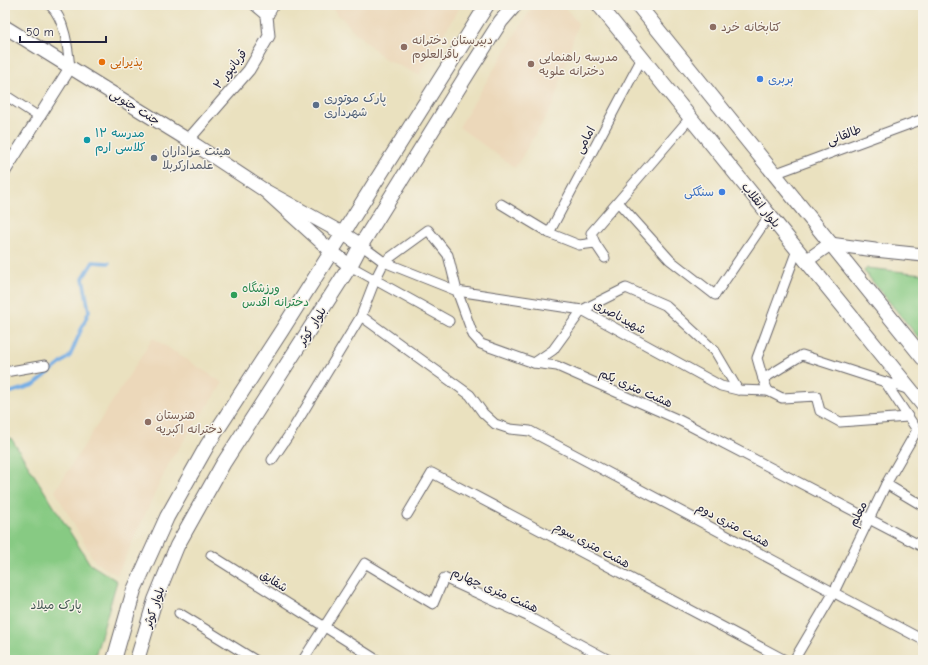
<svg xmlns="http://www.w3.org/2000/svg" width="928" height="665" font-family="'Comic Neue','Playpen Sans Arabic',sans-serif">
	<rect width="100%" height="100%" fill="#f7f3e8"/>
	<filter id="ink" filterUnits="userSpaceOnUse"><feTurbulence type="fractalNoise" baseFrequency=".025" numOctaves="2"/><feDisplacementMap in="SourceGraphic" scale="8" xChannelSelector="R" yChannelSelector="G"/><feConvolveMatrix kernelMatrix="1 2 1 2 8 2 1 2 1" color-interpolation-filters="sRGB"/></filter>
	<filter id="wash" filterUnits="userSpaceOnUse"><feTurbulence type="fractalNoise" baseFrequency=".012" numOctaves="4" result="noise"/><feDisplacementMap in="SourceGraphic" scale="16" xChannelSelector="R" yChannelSelector="G"/><feGaussianBlur stdDeviation="0.9" result="paint"/><feColorMatrix in="noise" values="0 0 0 0 0 0 0 0 0 0 0 0 0 0 0 0 0 1.4 0 .05"/><feComposite in="paint" operator="in"/></filter>
	<g filter="url(#wash)">
		<rect width="100%" height="100%" fill="#eae1bf"/>
		<g fill="#ecd8ba">
			<polygon points="329,5 461,5 419,75 385,59 357,34"/>
			<polygon points="533,5 563,5 578,23 553,105 515,168 459,127"/>
			<polygon points="153,338 223,383 170,461 117,575 95,562 55,491"/>
		</g>
		<g fill="#87ca83" stroke="#54765f">
			<polygon points="867,268 923,274 923,343 864,271"/>
			<polygon points="5,436 11,438 90,564 117,581 94,660 5,660"/>
		</g>
		<g fill="none" stroke-linecap="round" stroke-linejoin="round">
			<polyline stroke="#76aee5" stroke-width="3.5" points="5,394 34,385 70,356 89,311 83,278 93,262 109,263"/>
		</g>
	</g>
	<g filter="url(#ink)">
		<g fill="none" stroke-linecap="round" stroke-linejoin="round">
			<g stroke="#686569" stroke-width="11">
				<g id="minor">
					<path d="M50,5C65,19 68,48 70,68"/>
					<polyline points="254,5 267,16"/>
					<polyline points="5,95 39,117"/>
					<polyline points="774,174 923,119"/>
					<polyline points="618,202 670,260 715,295 769,216"/>
					<polyline points="501,204 549,233 579,245 595,243"/>
					<polyline points="549,233 642,58"/>
					<polyline points="361,245 384,262 457,291 473,335 481,344 534,363 557,366 677,419 923,547"/>
					<polyline points="605,258 595,243 591,233 690,118"/>
					<polyline points="350,266 449,321"/>
					<polyline points="361,316 470,395 483,413 495,424 510,429 530,431 923,640"/>
					<polyline points="534,363 553,350 582,310 626,288 665,305 715,351 738,390 768,391 763,379 802,355 910,390"/>
					<polyline points="5,372 45,365"/>
					<polyline points="763,379 757,358 797,250"/>
					<polyline points="768,391 782,398 816,396 820,411 840,422 908,417"/>
					<polyline points="272,460 291,432 361,316 375,280 384,262 428,230 448,255 457,291 582,310 721,386 738,390"/>
					<polyline points="886,484 923,506"/>
					<polyline points="407,515 432,473 785,660"/>
					<polyline points="211,555 377,660"/>
					<polyline points="179,613 255,660"/>
					<polyline points="303,660 365,563 433,604 444,578 527,616 609,660"/>
					<polyline points="794,660 834,592 886,484 917,430 885,382"/>
				</g>
			</g>
			<g stroke="#686569" stroke-width="13">
				<g id="tertiary">
					<polyline points="188,140 249,70 269,36 267,16 273,5"/>
					<polyline points="5,171 70,68"/>
				</g>
			</g>
			<g stroke="#686569" stroke-width="15">
				<g id="secondary">
					<polyline points="5,27 188,140 264,190"/>
					<polyline points="806,261 830,244 875,250 923,255"/>
					<polyline points="350,266 331,251 264,190 342,233 361,245"/>
				</g>
			</g>
			<g stroke="#686569" stroke-width="16">
				<g id="primary">
					<polyline points="599,5 923,405"/>
					<polyline points="638,5 923,358"/>
					<polyline points="114,660 134,590 167,517 208,444 282,330 487,5"/>
					<polyline points="137,660 155,600 177,546 223,464 350,266 361,245 471,68 501,21 515,5"/>
				</g>
			</g>
			<use href="#minor" stroke="#fff" stroke-width="9"/>
			<use href="#tertiary" stroke="#fff" stroke-width="11"/>
			<use href="#secondary" stroke="#fff" stroke-width="13"/>
			<use href="#primary" stroke="#fff" stroke-width="14"/>
		</g>
	</g>
	<g fill="#8d6e63" stroke="#f7f3e8" stroke-width="1.5">
		<circle cx="713" cy="27" r="4"/>
		<circle cx="404" cy="47" r="4"/>
		<circle cx="531" cy="64" r="4"/>
		<circle cx="148" cy="422" r="4"/>
	</g>
	<circle fill="#e8710a" stroke="#f7f3e8" stroke-width="1.5" cx="102" cy="62" r="4"/>
	<g fill="#3f7fe0" stroke="#f7f3e8" stroke-width="1.5">
		<circle cx="760" cy="79" r="4"/>
		<circle cx="722" cy="192" r="4"/>
	</g>
	<circle fill="#5c6f8a" stroke="#f7f3e8" stroke-width="1.5" cx="316" cy="105" r="4"/>
	<circle fill="#0f9aa8" stroke="#f7f3e8" stroke-width="1.5" cx="87" cy="140" r="4"/>
	<circle fill="#6b7280" stroke="#f7f3e8" stroke-width="1.5" cx="154" cy="158" r="4"/>
	<circle fill="#2e9e5b" stroke="#f7f3e8" stroke-width="1.5" cx="234" cy="295" r="4"/>
	<g text-anchor="middle" stroke-width="3" stroke-linejoin="round" paint-order="stroke">
		<g font-size="12" fill="#785e54" stroke="#f7f3e8" text-anchor="start">
			<text x="721" y="31">کتابخانه خرد</text>
			<text x="412" y="44">دبیرستان دخترانه<tspan x="412" dy="14">باقرالعلوم</tspan></text>
			<text x="539" y="61">مدرسه راهنمایی<tspan x="539" dy="14">دخترانه علویه</tspan></text>
			<text x="156" y="419">هنرستان<tspan x="156" dy="14">دخترانه اکبریه</tspan></text>
		</g>
		<g font-size="12" fill="#c56008" stroke="#f7f3e8" text-anchor="start">
			<text x="110" y="66">پذیرایی</text>
		</g>
		<g font-size="12" fill="#22223b" stroke="#f7f3e8">
			<text transform="translate(230 69) rotate(-52)" y="4">قربانپور ۲</text>
			<text transform="translate(135 107) rotate(32)" y="4">جنت جنوبی</text>
			<text transform="translate(844 135) rotate(-21)" y="4">طالقانی</text>
			<text transform="translate(585 140) rotate(-62)" y="4">امامی</text>
			<text transform="translate(761 205) rotate(51)" y="4">بلوار انقلاب</text>
			<text transform="translate(620 317) rotate(29)" y="4">شهید‌ناصری</text>
			<text transform="translate(312 326) rotate(-58)" y="4">بلوار کوثر</text>
			<text transform="translate(636 388) rotate(24)" y="4">هشت متری یکم</text>
			<text transform="translate(858 514) rotate(-64)" y="4">معلم</text>
			<text transform="translate(733 525) rotate(28)" y="4">هشت متری دوم</text>
			<text transform="translate(592 545) rotate(28)" y="4">هشت متری سوم</text>
			<text transform="translate(274 581) rotate(32)" y="4">شقایق</text>
			<text transform="translate(495 590) rotate(24)" y="4">هشت متری چهارم</text>
			<text transform="translate(154 607) rotate(-71)" y="4">بلوار کوثر</text>
		</g>
		<g font-size="12" fill="#366cbe" stroke="#f7f3e8" text-anchor="start">
			<text x="768" y="83">بربری</text>
			<text x="714" y="196" text-anchor="end">سنگکی</text>
		</g>
		<g font-size="12" fill="#4e5e75" stroke="#f7f3e8" text-anchor="start">
			<text x="324" y="102">پارک موتوری<tspan x="324" dy="14">شهرداری</tspan></text>
		</g>
		<g font-size="12" fill="#0d838f" stroke="#f7f3e8" text-anchor="start">
			<text x="95" y="137">مدرسه ۱۲<tspan x="95" dy="14">کلاسی ارم</tspan></text>
		</g>
		<g font-size="12" fill="#5b616d" stroke="#f7f3e8" text-anchor="start">
			<text x="162" y="155">هیئت عزاداران<tspan x="162" dy="14">علمدارکربلا</tspan></text>
		</g>
		<g font-size="12" fill="#27864d" stroke="#f7f3e8" text-anchor="start">
			<text x="242" y="292">ورزشگاه<tspan x="242" dy="14">دخترانه اقدس</tspan></text>
		</g>
		<g font-size="12" fill="#405451" stroke="#f7f3e8">
			<text x="56" y="609">پارک میلاد</text>
		</g>
	</g>
	<rect width="928" height="665" fill="none" stroke="#f7f3e8" stroke-width="20"/>
	<path d="M20 36v6h86v-6" fill="none" stroke="#22223b" stroke-width="2"/>
	<text x="26" y="36" font-size="12" fill="#22223b" stroke="#f7f3e8" stroke-width="3" paint-order="stroke">50 m</text>
</svg>
